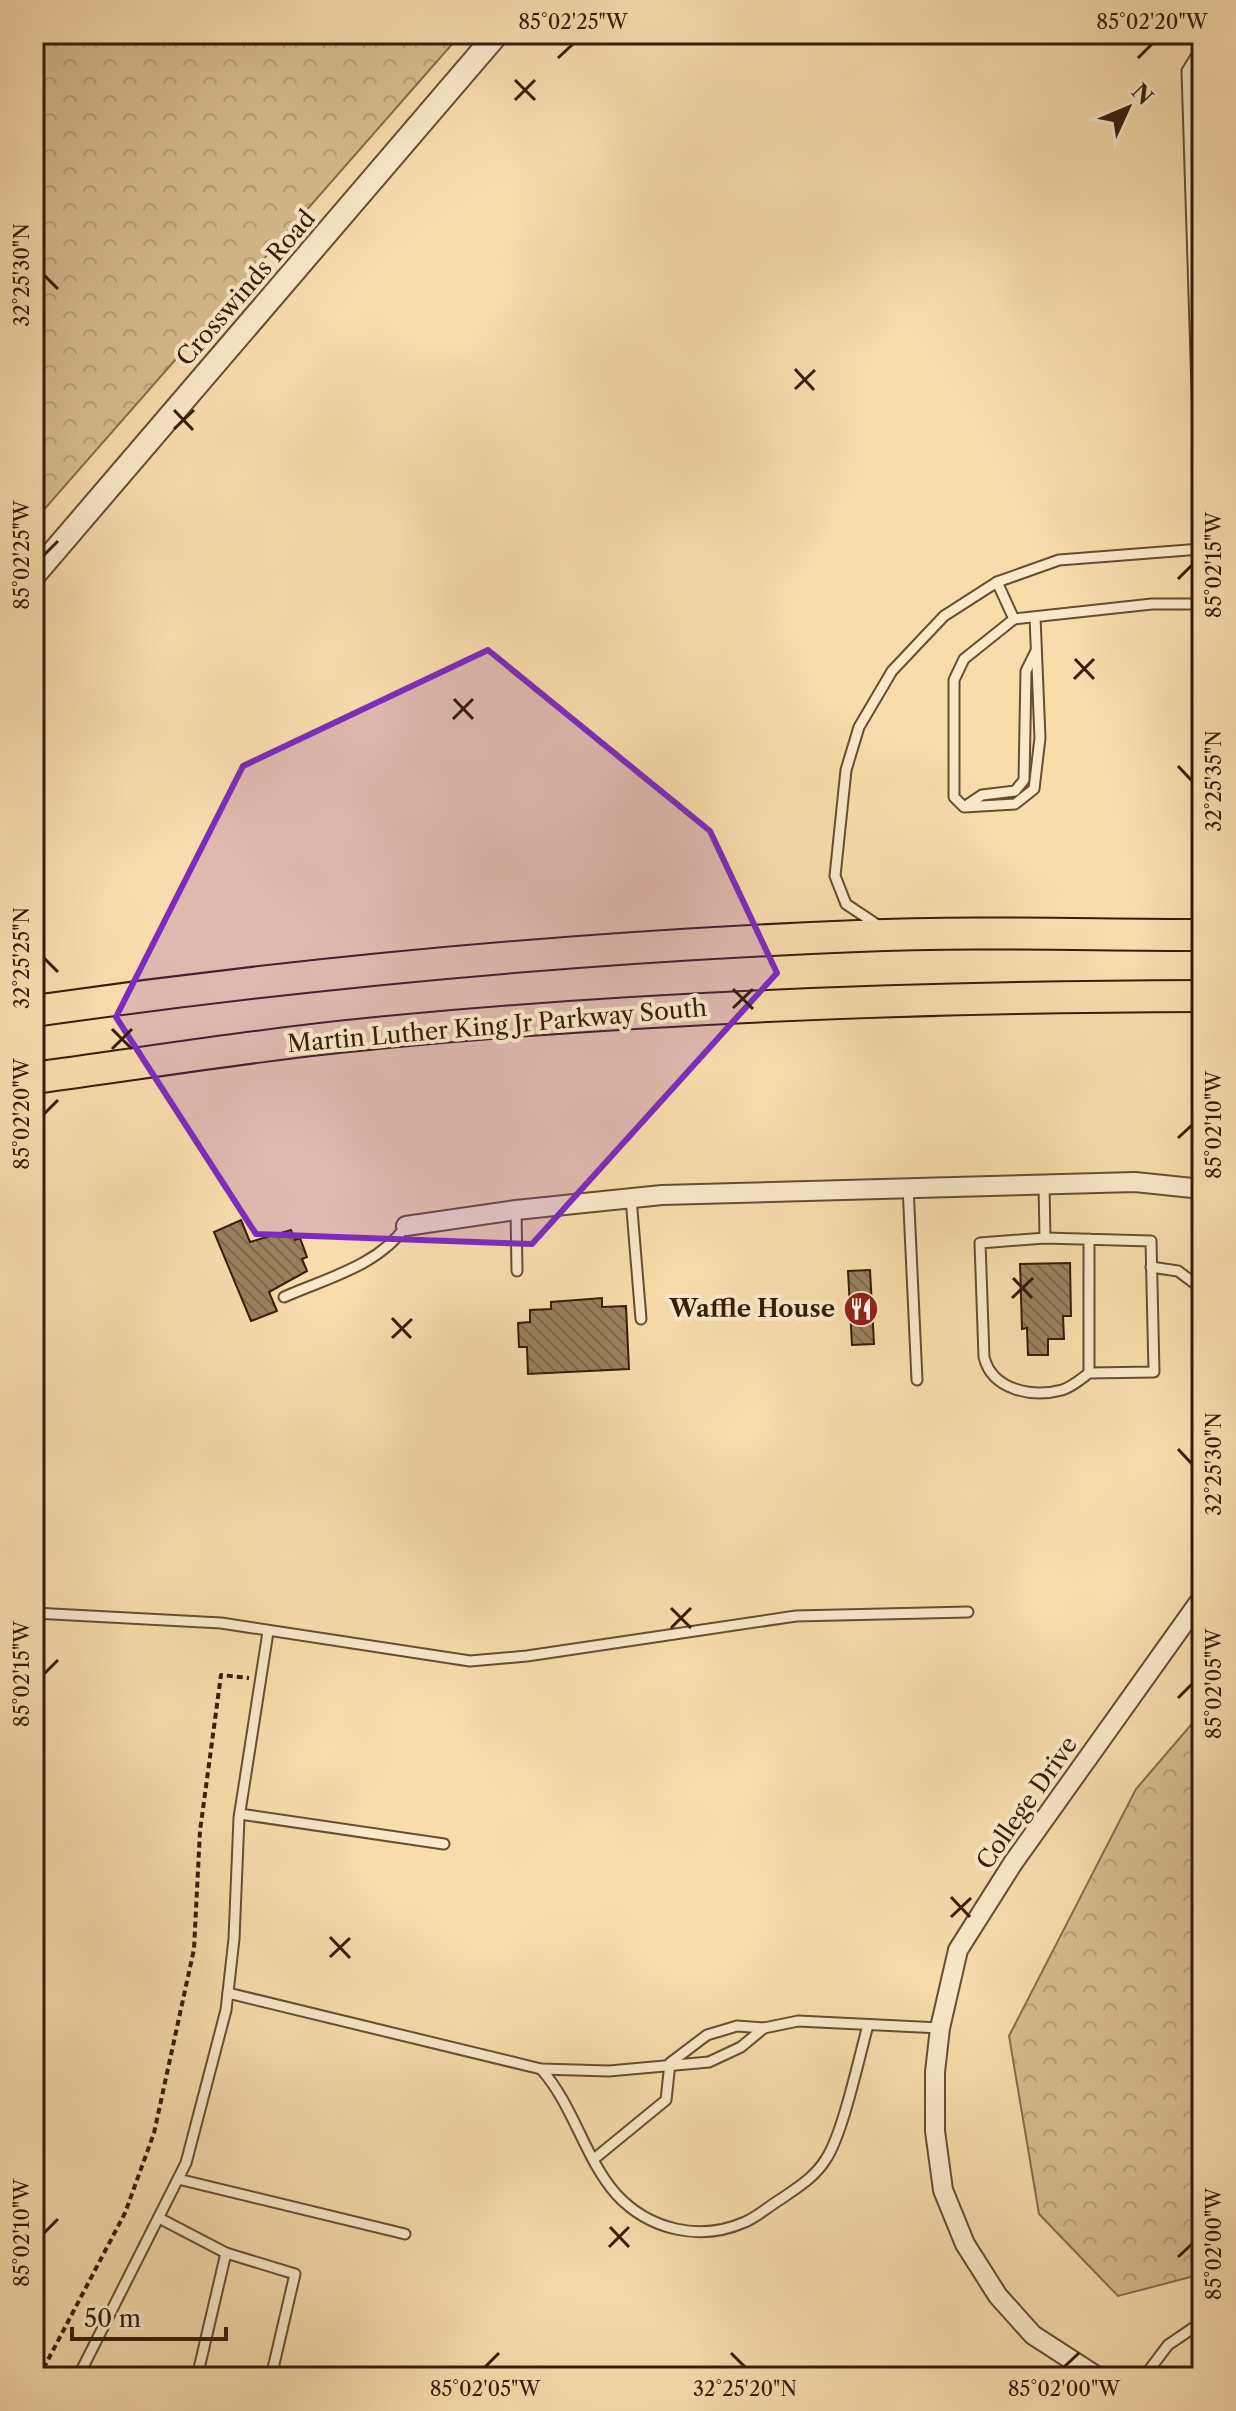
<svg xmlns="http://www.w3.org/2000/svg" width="1236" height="2411" font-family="'Libre Caslon Text',serif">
	<defs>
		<pattern id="forest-crowns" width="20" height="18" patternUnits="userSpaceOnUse" patternTransform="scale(2)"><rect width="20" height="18" fill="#d7bc90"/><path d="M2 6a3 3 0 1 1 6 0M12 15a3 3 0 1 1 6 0" fill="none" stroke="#b9a17b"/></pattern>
		<pattern id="building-back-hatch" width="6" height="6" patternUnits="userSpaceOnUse" patternTransform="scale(2)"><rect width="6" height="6" fill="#9b805e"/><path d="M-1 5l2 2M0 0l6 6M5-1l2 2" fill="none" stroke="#7f684c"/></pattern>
	</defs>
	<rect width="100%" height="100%" fill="#f8dcac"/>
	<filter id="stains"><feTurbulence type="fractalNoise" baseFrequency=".0025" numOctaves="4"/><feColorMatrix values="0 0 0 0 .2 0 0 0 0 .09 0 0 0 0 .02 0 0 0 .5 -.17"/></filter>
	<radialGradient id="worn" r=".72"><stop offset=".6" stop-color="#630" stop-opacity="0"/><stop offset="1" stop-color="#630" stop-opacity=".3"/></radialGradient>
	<g fill="url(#forest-crowns)" stroke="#876c4d" stroke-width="2">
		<polygon points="34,34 461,34 34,521"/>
		<polygon points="1202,1712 1202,2274 1118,2296 1039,2214 1009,2036 1136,1789"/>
	</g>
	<g fill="url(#building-back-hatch)" stroke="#371d0a" stroke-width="2">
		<polygon points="241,1220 250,1242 291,1230 295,1240 300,1238 307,1257 302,1259 307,1271 269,1292 277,1311 251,1321 214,1232"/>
		<polygon points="1070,1263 1071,1316 1063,1316 1064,1339 1048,1339 1048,1355 1028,1355 1027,1328 1022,1329 1020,1264"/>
		<polygon points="870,1270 874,1344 852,1345 848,1271"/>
		<polygon points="602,1298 602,1307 626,1306 629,1369 528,1374 527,1347 519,1347 518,1323 530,1322 530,1310 551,1309 551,1302"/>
	</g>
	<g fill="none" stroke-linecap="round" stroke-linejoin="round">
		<g stroke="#674d32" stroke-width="13">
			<g id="service">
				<polyline points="1202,47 1187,71 1202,549"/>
				<polyline points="1190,143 1202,142"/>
				<polyline points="997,582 1014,619 964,659 954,680 954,797 964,807 1015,804 1034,789 1040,738 1035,617"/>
				<polyline points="1014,619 1152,604 1202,604"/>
				<polyline points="967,805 982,795 1015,791 1024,780 1026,671 1036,651"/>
				<polyline points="876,924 846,904 835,876 846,770 859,727 892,671 944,616 997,582 1059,560 1201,549"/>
				<polyline points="1044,1184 1045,1238"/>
				<polyline points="908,1186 917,1380"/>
				<polyline points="631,1198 641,1319"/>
				<polyline points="516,1210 517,1271"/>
				<path d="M1089,1239V1373C1081,1379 1072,1387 1062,1390C1032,1398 992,1390 984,1357L980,1243L1045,1238L1151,1241L1154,1372L1089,1373"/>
				<polyline points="1151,1267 1178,1271 1202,1289"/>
				<path d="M284,1297C327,1278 378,1266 406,1226"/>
				<polyline points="34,1613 221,1623 470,1661 527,1656 796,1616 968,1612"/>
				<polyline points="240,1814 444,1844"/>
				<polyline points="228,1993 541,2069 609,2071 709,2062 741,2047 764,2028"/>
				<path d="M541,2069C574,2106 584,2157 616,2194C649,2230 700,2242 745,2222C757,2217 769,2206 781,2199C798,2187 815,2177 826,2159C843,2133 859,2058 868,2025"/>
				<polyline points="594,2159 666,2100 670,2063 707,2035 737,2026 764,2028 798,2021 940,2028"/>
				<polyline points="178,2179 405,2234"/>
				<polyline points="159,2218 226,2253 295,2274 271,2377"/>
				<polyline points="78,2377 186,2163 226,2010 234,1939 239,1818 268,1632"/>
				<polyline points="197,2377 226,2253"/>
				<polyline points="1144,2377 1168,2345 1202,2322"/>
			</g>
		</g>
		<g stroke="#674d32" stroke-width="22">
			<g id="minor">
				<polyline points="406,1226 516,1210 662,1195 1135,1182 1202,1189"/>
				<polyline points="1098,2377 1033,2335 998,2296 965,2244 943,2190 935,2131 935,2072 940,2028 958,1950 1013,1863 1202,1598"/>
			</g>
		</g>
		<g stroke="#674d32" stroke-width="26">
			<polyline id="tertiary" points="34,575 497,34"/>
		</g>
		<g stroke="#371d0a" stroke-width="34">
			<g id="trunk">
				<path d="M34,1011C308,972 582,947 858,936C972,931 1087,935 1202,935"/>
				<path d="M34,1078C152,1062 269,1043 387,1032C659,1006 930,997 1202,996"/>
			</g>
		</g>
		<polyline stroke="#371d0a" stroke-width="4" stroke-dasharray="6 4" stroke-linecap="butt" points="39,2377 125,2213 154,2133 194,1949 200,1831 221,1675 249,1678"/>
		<use href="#service" stroke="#fae8c9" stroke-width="9"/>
		<use href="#minor" stroke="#fae8c9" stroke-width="18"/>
		<use href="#tertiary" stroke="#fae8c9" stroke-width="22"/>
		<use href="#trunk" stroke="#f8dcac" stroke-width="30"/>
	</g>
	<path fill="#7b2cbf" fill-opacity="0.2" stroke="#7b2cbf" stroke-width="6" stroke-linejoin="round" d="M488,650L710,831L777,973L532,1244L256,1234L116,1017L243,766Z"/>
	<path fill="none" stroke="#371d0a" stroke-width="3" d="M558,58L573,44M1138,58L1152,44M515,80L535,100M515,100L535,80M44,275L58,289M795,369L814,390M795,389L815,370M174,410L193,430M174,429L194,410M44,555L58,541M1178,579L1192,565M1075,659L1094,679M1074,679L1094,659M454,699L473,719M453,719L473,699M1178,766L1192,781M44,958L58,972M733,989L753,1009M733,1008L753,989M112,1029L132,1049M112,1049L132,1029M44,1114L58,1100M1178,1138L1192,1125M1013,1278L1032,1298M1012,1298L1033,1278M392,1318L411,1338M392,1338L412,1319M1178,1449L1192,1464M671,1608L691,1628M671,1628L691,1608M44,1674L58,1660M1178,1698L1192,1684M951,1897L970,1917M951,1917L971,1898M330,1937L350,1958M330,1957L350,1938M610,2227L629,2247M44,2233L58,2219M609,2247L629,2227M1178,2257L1192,2244M731,2353L745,2367M485,2367L499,2353M1064,2367L1079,2353"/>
	<defs>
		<g id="restaurant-disc" transform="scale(1.8)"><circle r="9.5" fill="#8f2418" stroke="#fae8c9"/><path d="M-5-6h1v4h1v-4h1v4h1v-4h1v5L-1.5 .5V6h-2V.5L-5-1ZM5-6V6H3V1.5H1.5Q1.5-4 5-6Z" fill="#fff"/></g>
	</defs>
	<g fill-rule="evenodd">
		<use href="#restaurant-disc" x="861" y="1309"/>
	</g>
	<g text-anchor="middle" stroke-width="8" stroke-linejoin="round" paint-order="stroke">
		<g font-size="24" fill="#371d0a" stroke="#fae8c9">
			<text transform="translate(246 288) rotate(-49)" y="8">Crosswinds Road</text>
			<text transform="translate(497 1026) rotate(-5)" y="8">Martin Luther King Jr Parkway South</text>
			<text transform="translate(1027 1803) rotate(-55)" y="8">College Drive</text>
		</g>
		<g font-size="24" font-weight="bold" fill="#371d0a" stroke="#fae8c9" text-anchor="end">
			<text x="835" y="1317">Waffle House</text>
		</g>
	</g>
	<rect width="1236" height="2411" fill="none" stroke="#f8dcac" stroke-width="88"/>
	<g transform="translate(1128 108) rotate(46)" stroke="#fae8c9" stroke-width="6" paint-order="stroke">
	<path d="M0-6L14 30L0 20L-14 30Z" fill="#371d0a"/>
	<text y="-12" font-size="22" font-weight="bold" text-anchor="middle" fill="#371d0a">N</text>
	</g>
	<path d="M72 2327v12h154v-12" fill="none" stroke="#371d0a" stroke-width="4"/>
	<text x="84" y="2327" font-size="24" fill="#371d0a" stroke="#fae8c9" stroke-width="6" paint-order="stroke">50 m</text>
	<rect x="44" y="44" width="1148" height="2323" fill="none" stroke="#371d0a" stroke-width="3"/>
	<g font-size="20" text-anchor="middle" fill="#371d0a">
		<text x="573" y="29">85°02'25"W</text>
		<text x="1152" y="29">85°02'20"W</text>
		<text transform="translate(22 275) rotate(-90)" y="7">32°25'30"N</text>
		<text transform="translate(22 555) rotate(-90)" y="7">85°02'25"W</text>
		<text transform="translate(1214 565) rotate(-90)" y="7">85°02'15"W</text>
		<text transform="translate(1214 781) rotate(-90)" y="7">32°25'35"N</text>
		<text transform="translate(22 958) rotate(-90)" y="7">32°25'25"N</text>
		<text transform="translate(22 1114) rotate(-90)" y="7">85°02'20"W</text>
		<text transform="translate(1214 1125) rotate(-90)" y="7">85°02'10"W</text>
		<text transform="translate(1214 1464) rotate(-90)" y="7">32°25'30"N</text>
		<text transform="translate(22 1674) rotate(-90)" y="7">85°02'15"W</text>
		<text transform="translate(1214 1684) rotate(-90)" y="7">85°02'05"W</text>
		<text transform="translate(22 2233) rotate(-90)" y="7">85°02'10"W</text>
		<text transform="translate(1214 2244) rotate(-90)" y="7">85°02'00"W</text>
		<text x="485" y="2396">85°02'05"W</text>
		<text x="745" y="2396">32°25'20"N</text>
		<text x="1064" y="2396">85°02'00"W</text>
	</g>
	<rect width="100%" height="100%" filter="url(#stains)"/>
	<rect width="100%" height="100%" fill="url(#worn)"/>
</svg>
